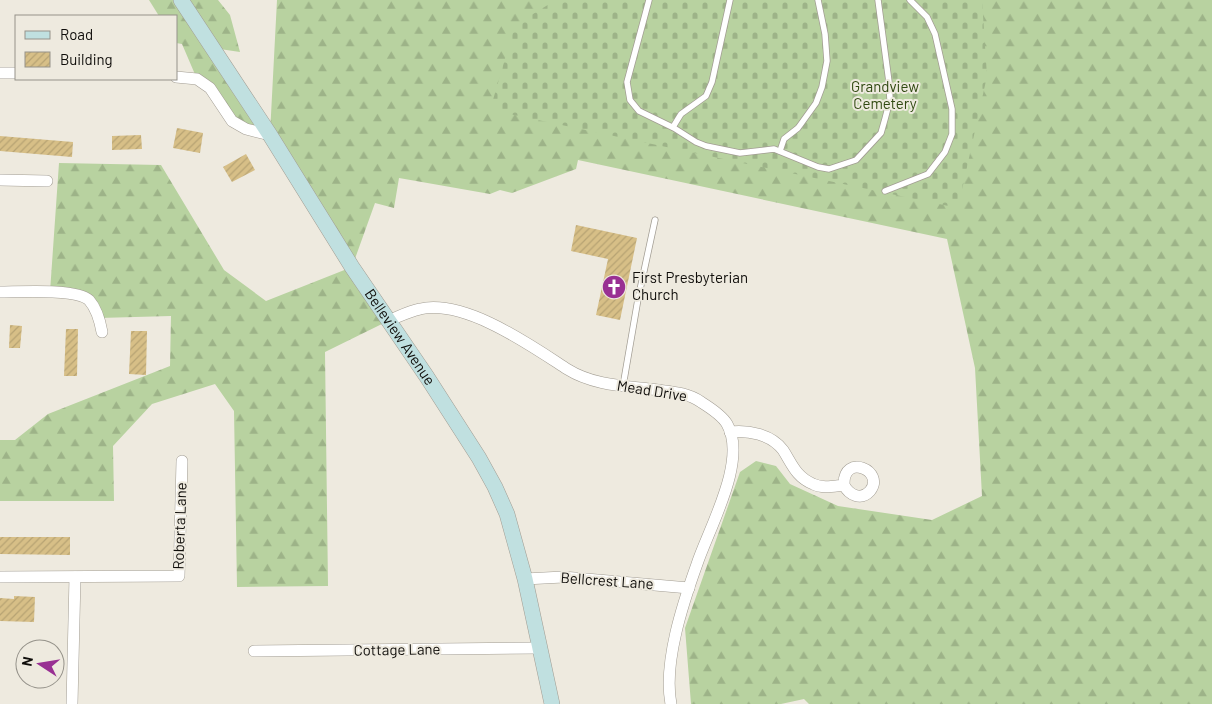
<svg xmlns="http://www.w3.org/2000/svg" width="1212" height="704" font-family="Barlow,sans-serif">
	<defs>
		<pattern id="forest-firs" width="22" height="20" patternUnits="userSpaceOnUse" patternTransform="scale(1.25)"><rect width="22" height="20" fill="#b8d2a0"/><path d="M5 1l3.5 6h-7zM16 11l3.5 6h-7z" fill="#9db388"/></pattern>
		<pattern id="cemetery-stones" width="16" height="16" patternUnits="userSpaceOnUse" patternTransform="scale(1.25)"><rect width="16" height="16" fill="#b8d2a0"/><path d="M2 7V4a2 2 0 0 1 4 0v3zM10 15v-3a2 2 0 0 1 4 0v3z" fill="#9db388"/></pattern>
		<pattern id="building-hatch" width="6" height="6" patternUnits="userSpaceOnUse" patternTransform="scale(1.25)"><rect width="6" height="6" fill="#d7bf87"/><path d="M-1 1l2-2M0 6l6-6M5 7l2-2" fill="none" stroke="#b7a373"/></pattern>
	</defs>
	<rect width="100%" height="100%" fill="#eeeadf"/>
	<polygon fill="url(#forest-firs)" points="149,0 218,0 230,15 240,52 213,48 270,134 277,0 1212,0 1212,704 809,704 804,699 781,704 691,704 685,628 740,472 756,461 776,466 790,484 838,506 932,520 982,496 975,368 947,239 578,160 576,169 512,193 500,190 490,194 399,178 394,208 375,203 352,267 388,321 325,352 328,586 237,587 234,411 215,384 152,404 113,446 114,501 0,501 0,440 15,440 48,414 170,366 171,316 99,318 88,300 50,292 59,163 161,165 224,270 266,301 352,267 270,135 246,129 197,79 182,44 176,43 176,16 159,16"/>
	<polygon fill="url(#cemetery-stones)" points="549,0 982,0 987,76 958,208 490,110 515,25 551,3"/>
	<g fill="url(#building-hatch)">
		<polygon points="177,128 203,133 200,153 173,148"/>
		<polygon points="141,135 142,149 112,150 112,136"/>
		<polygon points="0,136 73,142 72,157 0,151"/>
		<polygon points="246,154 255,170 232,182 223,167"/>
		<polygon points="576,225 637,238 620,320 596,315 608,259 571,251"/>
		<polygon points="10,325 22,326 20,348 9,348"/>
		<polygon points="66,329 78,329 77,376 64,376"/>
		<polygon points="131,331 147,331 146,375 129,374"/>
		<polygon points="0,537 70,537 70,555 0,554"/>
		<polygon points="14,596 35,597 34,622 0,621 0,598 14,599"/>
	</g>
	<g fill="none" stroke-linecap="round" stroke-linejoin="round">
		<g stroke="#a29d93" stroke-width="7">
			<g id="lane">
				<polyline points="649,0 627,82 630,100 639,111 674,128 696,142 706,146 740,153 774,149 818,167 829,169 856,160 881,133 885,119 890,100 889,82 878,0"/>
				<polyline points="673,127 681,114 706,96 712,82 730,0"/>
				<polyline points="780,151 784,139 798,128 816,103 822,87 827,61 825,34 818,0"/>
				<polyline points="885,191 928,174 945,152 952,134 952,109 935,34 927,17 910,0"/>
				<polyline points="623,386 638,299 655,220"/>
			</g>
		</g>
		<g stroke="#a29d93" stroke-width="12">
			<g id="street">
				<polyline points="0,73 16,73"/>
				<polyline points="176,77 197,79 210,88 232,121 246,129 270,135"/>
				<polyline points="0,180 47,181"/>
				<path d="M0,292C19,292 76,288 89,300C97,309 100,321 102,332"/>
				<path d="M388,321C398,317 409,311 420,309C465,299 530,345 567,369C594,386 627,386 658,390C673,392 688,393 701,402C709,407 722,415 727,424C748,460 709,528 697,564C683,603 663,663 671,704"/>
				<path d="M730,432C748,430 771,434 783,450C792,464 796,477 813,484C823,489 834,486 844,485C849,495 861,501 870,491C886,471 843,452 844,485"/>
				<polyline points="0,577 179,576 182,461"/>
				<polyline points="525,579 563,577 689,588"/>
				<polyline points="254,651 540,648"/>
				<polyline points="72,704 75,577"/>
			</g>
		</g>
		<g stroke="#a29d93" stroke-width="16">
			<g id="secondary">
				<path id="s1" d="M181,0L270,135L352,267L427,377L479,458L495,487L507,514L525,579L552,704"/>
			</g>
		</g>
		<use href="#lane" stroke="#fff" stroke-width="5.5"/>
		<use href="#street" stroke="#fff" stroke-width="11"/>
		<use href="#secondary" stroke="#c0e0e0" stroke-width="15"/>
	</g>
	<defs>
		<g id="church-disc" transform="scale(1.25)"><circle r="9.5" fill="#993093" stroke="#eeeadf"/><path d="M-1.2-6h2.4v3.5h3.3v2.4h-3.3V6h-2.4V-.1h-3.3v-2.4h3.3Z" fill="#fff"/></g>
	</defs>
	<g fill-rule="evenodd">
		<use href="#church-disc" x="614" y="287"/>
	</g>
	<g text-anchor="middle" stroke-width="4" stroke-linejoin="round" paint-order="stroke">
		<g font-size="15" fill="#304911" stroke="#eeeadf">
			<text x="885" y="92">Grandview<tspan x="885" dy="17">Cemetery</tspan></text>
		</g>
		<g font-size="15" fill="#0f0d0a" stroke="#eeeadf" text-anchor="start">
			<text x="632" y="283">First Presbyterian<tspan x="632" dy="17">Church</tspan></text>
		</g>
		<g font-size="15" fill="#0f0d0a" stroke="#eeeadf">
			<text dy="5" stroke="none"><textPath href="#s1" startOffset="402">Belleview Avenue</textPath></text>
			<text transform="translate(652 391) rotate(9)" y="5">Mead Drive</text>
			<text transform="translate(180 526) rotate(-88)" y="5">Roberta Lane</text>
			<text transform="translate(607 581) rotate(4)" y="5">Bellcrest Lane</text>
			<text transform="translate(397 650) rotate(-1)" y="5">Cottage Lane</text>
		</g>
	</g>
	<rect x="15" y="15" width="162" height="65" fill="#eeeadf" stroke="#95928a"/>
	<rect x="25" y="31" width="25" height="8" fill="#c0e0e0" stroke="#95928a"/>
	<text x="60" y="40" font-size="15" fill="#0f0d0a">Road</text>
	<rect x="25" y="52" width="25" height="15" fill="url(#building-hatch)" stroke="#95928a"/>
	<text x="60" y="65" font-size="15" fill="#0f0d0a">Building</text>
	<g transform="translate(40 664) rotate(282)"><circle r="24" fill="#eeeadf" stroke="#95928a"/>
	<path d="M0-4L9 19L0 12L-9 19Z" fill="#993093"/>
	<text y="-8" font-size="14" font-weight="bold" text-anchor="middle" fill="#0f0d0a">N</text>
	</g>
</svg>
